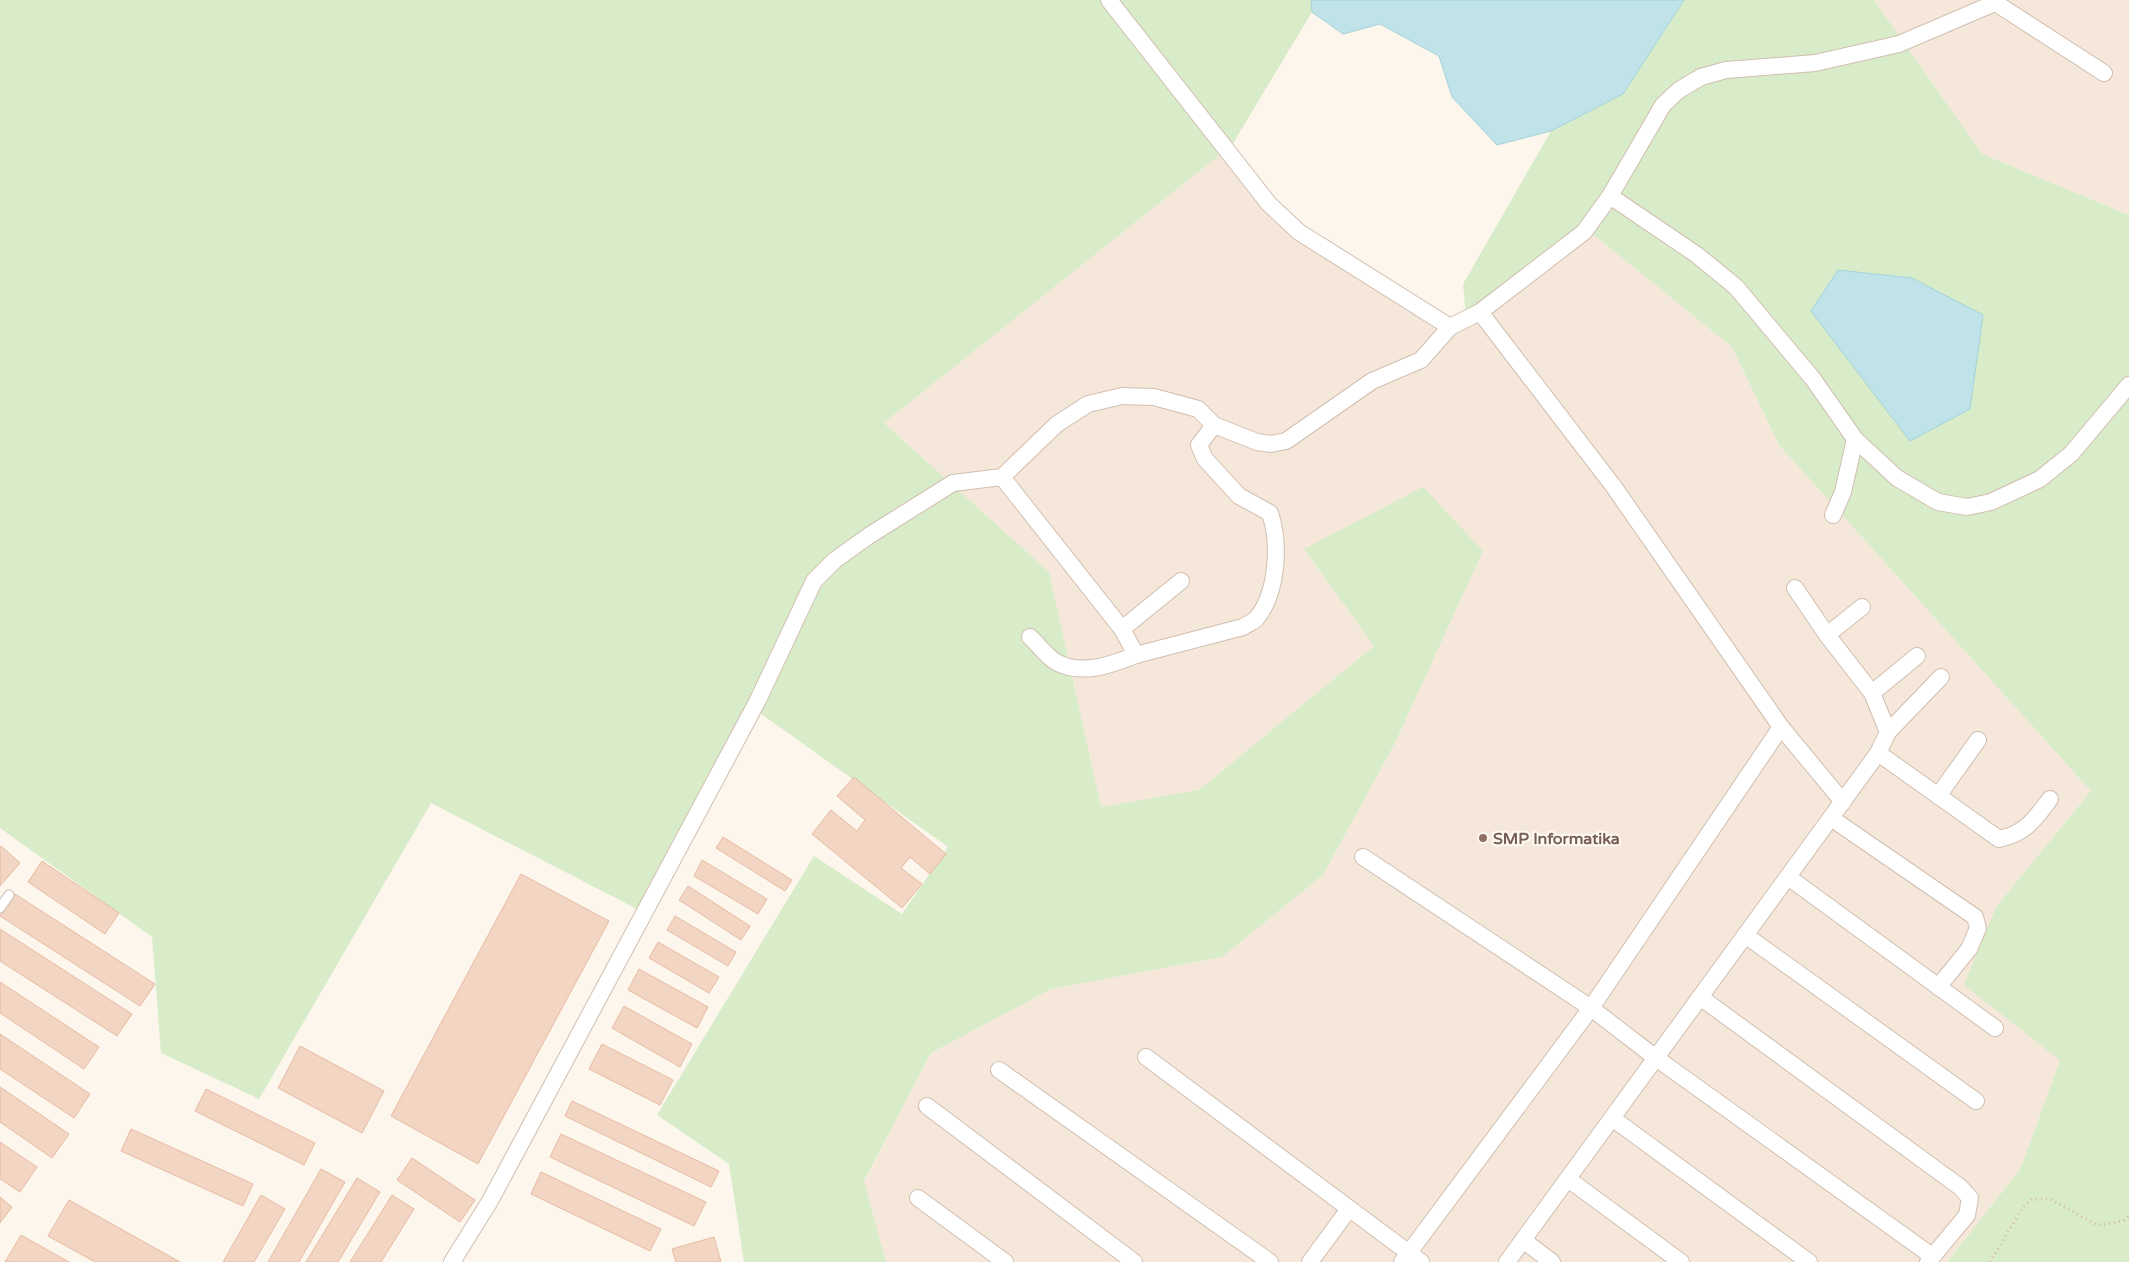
<svg xmlns="http://www.w3.org/2000/svg" width="2129" height="1262" font-family="'Varela Round',sans-serif">
	<rect width="100%" height="100%" fill="#fdf6ec"/>
	<g fill="#f5e8da">
		<polygon points="1874,0 2129,0 2129,215 1982,154"/>
		<polygon points="1232,145 1288,226 1467,327 1594,235 1732,347 1779,445 2091,791 1996,907 2060,1060 2021,1168 1947,1262 886,1262 864,1182 931,1053 1051,989 1222,957 1323,875 1395,743 1483,551 1304,549 1374,646 1199,790 1101,807 1049,572 884,423"/>
	</g>
	<g fill="#d8ecc9">
		<polygon points="0,0 1311,0 1312,12 1232,145 884,423 1049,572 1101,807 1199,790 1374,646 1304,549 1423,487 1483,551 1395,743 1323,875 1222,957 1051,989 931,1053 864,1181 886,1262 744,1262 729,1164 657,1115 814,856 902,914 948,847 750,706 637,909 431,803 259,1099 161,1053 152,937 0,828"/>
		<polygon points="1684,0 1874,0 1982,154 2129,215 2129,1262 1947,1262 2021,1168 2060,1060 1964,985 1996,907 2091,791 1779,445 1732,347 1594,235 1467,327 1463,284 1551,131 1623,94"/>
	</g>
	<g fill="#bfe3e8" stroke="#a5d3da">
		<polygon points="1311,0 1684,0 1623,94 1551,131 1497,145 1452,97 1439,56 1380,24 1343,34 1312,12"/>
		<polygon points="1838,270 1912,278 1983,315 1970,409 1910,441 1811,311"/>
	</g>
	<g fill="#f3d5c3" stroke="#e6bba3">
		<polygon points="854,777 946,854 930,874 910,857 901,868 922,884 902,908 812,834 831,810 857,831 865,820 837,796"/>
		<polygon points="723,837 792,880 785,891 716,848"/>
		<polygon points="1,846 20,863 0,886 0,847"/>
		<polygon points="702,860 767,899 758,914 694,876"/>
		<polygon points="42,861 119,913 105,934 28,882"/>
		<polygon points="521,874 609,921 478,1164 391,1116"/>
		<polygon points="688,886 750,926 741,940 679,900"/>
		<polygon points="15,894 155,984 140,1006 0,916"/>
		<polygon points="675,916 736,952 728,966 667,930"/>
		<polygon points="0,929 132,1014 117,1036 0,961"/>
		<polygon points="658,942 719,977 709,993 649,958"/>
		<polygon points="639,969 708,1007 697,1028 628,990"/>
		<polygon points="0,982 99,1047 84,1069 0,1013"/>
		<polygon points="624,1006 692,1044 680,1067 612,1028"/>
		<polygon points="0,1034 90,1094 74,1118 0,1069"/>
		<polygon points="602,1044 673,1080 660,1105 589,1069"/>
		<polygon points="300,1046 384,1091 362,1133 278,1088"/>
		<polygon points="0,1087 69,1134 52,1158 0,1122"/>
		<polygon points="206,1089 315,1143 304,1165 195,1111"/>
		<polygon points="572,1101 719,1171 711,1187 565,1116"/>
		<polygon points="131,1129 253,1184 243,1206 121,1151"/>
		<polygon points="561,1134 706,1202 694,1226 550,1157"/>
		<polygon points="0,1142 37,1167 20,1192 0,1179"/>
		<polygon points="412,1158 475,1200 460,1222 397,1180"/>
		<polygon points="321,1169 345,1182 299,1262 268,1262"/>
		<polygon points="541,1172 661,1229 650,1251 531,1194"/>
		<polygon points="357,1178 380,1192 338,1262 306,1262"/>
		<polygon points="261,1195 285,1209 254,1262 223,1262"/>
		<polygon points="392,1195 414,1209 381,1262 350,1262"/>
		<polygon points="0,1197 12,1207 0,1223"/>
		<polygon points="69,1200 180,1262 95,1262 48,1236"/>
		<polygon points="21,1235 69,1262 5,1262"/>
		<polygon points="714,1237 721,1262 676,1262 672,1249"/>
	</g>
	<g fill="none" stroke-linecap="round" stroke-linejoin="round">
		<g stroke="#d1beb0" stroke-width="11">
			<polyline id="service" points="0,908 9,895"/>
		</g>
		<g stroke="#d1beb0" stroke-width="18">
			<g id="minor">
				<polyline points="1109,0 1269,204 1299,232 1450,327"/>
				<polyline points="1991,0 2104,73"/>
				<polyline points="1610,196 1697,255 1736,287 1813,379 1855,439 1897,478 1938,502 1967,507 1991,502 2040,479 2071,454 2129,385"/>
				<path d="M1002,477L1122,629L1136,655C1111,665 1081,676 1056,662C1046,656 1038,644 1030,637"/>
				<polyline points="1833,515 1843,492 1855,439"/>
				<polyline points="1122,629 1181,581"/>
				<polyline points="1827,635 1862,607"/>
				<path d="M1136,655L1243,627C1247,624 1253,622 1256,619C1278,593 1280,543 1270,513L1239,496L1205,459L1199,445L1214,425"/>
				<polyline points="1872,693 1917,656"/>
				<polyline points="1781,727 1843,802"/>
				<polyline points="1888,732 1941,677"/>
				<path d="M1878,753L1999,839C2026,833 2034,820 2050,799"/>
				<polyline points="1938,796 1978,740"/>
				<polyline points="1831,818 1975,917 1978,928 1969,949 1938,987"/>
				<polyline points="1363,857 1591,1008 1656,1058 1932,1256"/>
				<polyline points="1788,877 1995,1028"/>
				<polyline points="1745,935 1976,1101"/>
				<polyline points="1700,997 1960,1187 1970,1198 1967,1215 1928,1262"/>
				<polyline points="1146,1057 1421,1262"/>
				<polyline points="999,1070 1270,1262"/>
				<polyline points="927,1106 1134,1262"/>
				<polyline points="1612,1118 1809,1262"/>
				<polyline points="1568,1179 1681,1262"/>
				<polyline points="918,1198 1005,1262"/>
				<polyline points="1523,1240 1552,1262"/>
				<polyline points="452,1262 490,1201 757,702 814,581 835,560 870,535 953,483 1002,477 1057,424 1088,404 1122,396 1154,397 1198,409 1214,425 1257,442 1271,444 1286,441 1372,381 1421,360 1450,327 1480,312 1584,232 1610,196 1663,105 1679,90 1701,77 1726,70 1815,63 1899,44 1995,3 1998,0"/>
				<polyline points="1310,1262 1349,1209"/>
				<polyline points="1402,1262 1591,1008 1781,727 1614,487 1480,312"/>
				<polyline points="1507,1262 1878,753 1888,732 1872,693 1827,635 1795,588"/>
			</g>
		</g>
		<polyline stroke="#d9b8a5" stroke-width="3" stroke-dasharray="1 4" stroke-linecap="butt" points="1990,1262 2023,1207 2032,1199 2050,1199 2097,1225 2123,1221 2129,1216"/>
		<use href="#service" stroke="#fff" stroke-width="9"/>
		<use href="#minor" stroke="#fff" stroke-width="16"/>
	</g>
	<circle fill="#8d6e63" stroke="#fffaf3" stroke-width="2" cx="1483" cy="838" r="5"/>
	<g text-anchor="middle" stroke-width="4" stroke-linejoin="round" paint-order="stroke">
		<g font-size="16" font-weight="bold" fill="#785e54" stroke="#fffaf3" text-anchor="start">
			<text x="1493" y="844">SMP Informatika</text>
		</g>
	</g>
</svg>
